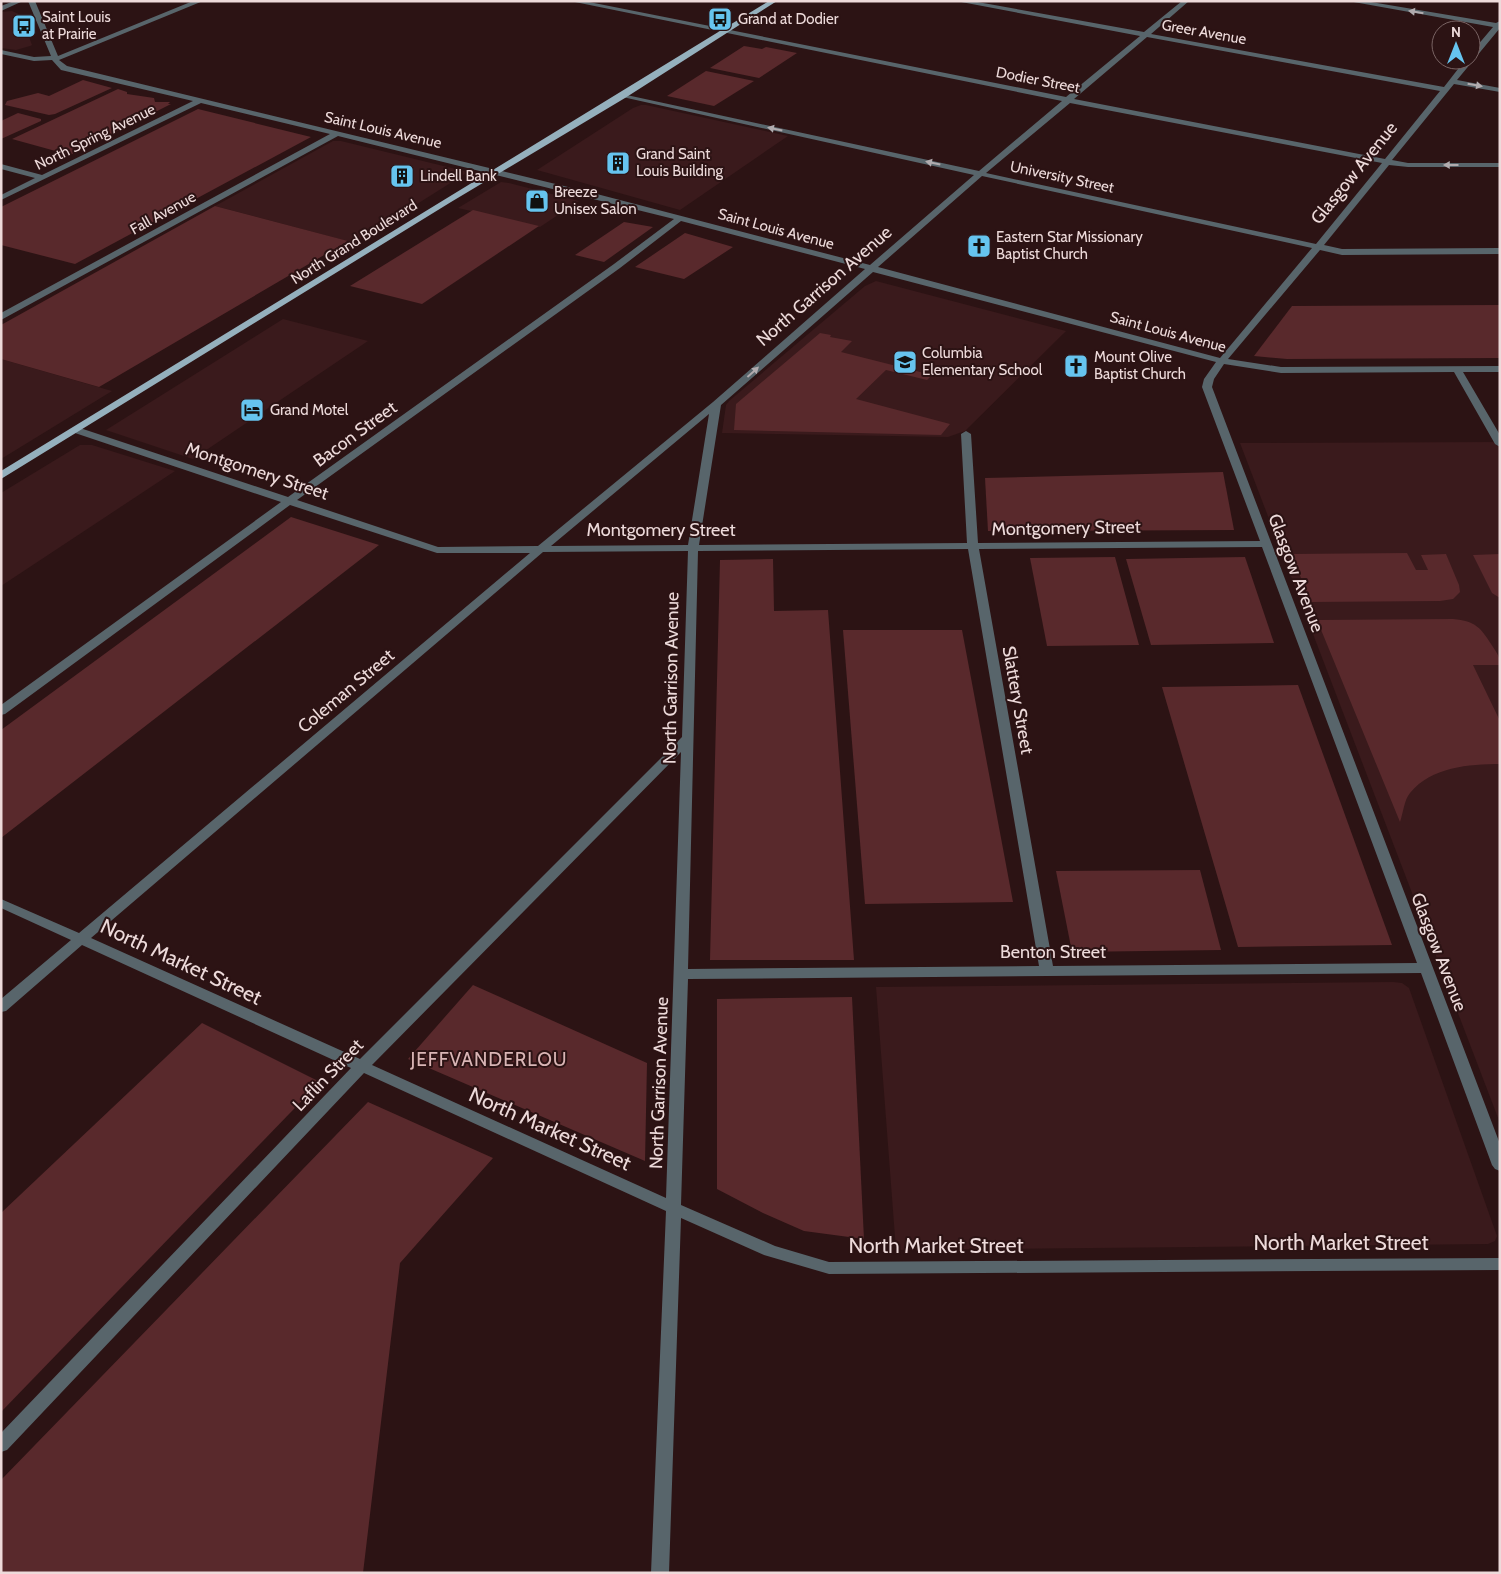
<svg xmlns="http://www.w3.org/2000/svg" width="1501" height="1574" font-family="Cabin,sans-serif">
	<rect width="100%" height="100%" fill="#2c1314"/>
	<g fill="#3a1a1c">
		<polygon points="12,11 21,15 32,45 30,46 16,50 1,48 1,12"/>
		<polygon points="641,105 646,105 788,136 680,210 537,170 633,108"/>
		<polygon points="333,141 341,141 468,172 355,243 215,206"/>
		<polygon points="501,182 509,183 579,201 540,227 458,208"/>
		<polygon points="876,281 1066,331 965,431 948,437 722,433 726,405 729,401 865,286"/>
		<polygon points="283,319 368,341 193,459 106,430"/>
		<polygon points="1,359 112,391 1,459"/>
		<polygon points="1500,442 1500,1123 1240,443"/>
		<polygon points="80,445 92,445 175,471 1,586 1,493"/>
		<polygon points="1393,982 1402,983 1409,988 1497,1236 1495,1241 1488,1244 896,1250 876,987"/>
	</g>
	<g fill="#59292c">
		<polygon points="744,46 762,49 766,47 797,53 759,78 710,68"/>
		<polygon points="706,71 754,81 714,106 667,96"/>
		<polygon points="83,80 112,88 55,114 49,115 5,105 7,101 38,93 49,96"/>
		<polygon points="118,89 127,92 127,94 154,98 155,102 170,102 168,104 171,104 70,155 12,139"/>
		<polygon points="198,109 311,137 75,264 1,245 1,207"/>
		<polygon points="18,113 41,119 41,121 1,139 1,121"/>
		<polygon points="215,206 348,241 99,387 1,359 1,325"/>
		<polygon points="473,210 539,226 422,304 350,286"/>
		<polygon points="624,222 653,227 604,262 575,255"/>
		<polygon points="685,233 733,247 684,279 635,267"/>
		<polygon points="1500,305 1500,358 1287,359 1254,356 1292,306"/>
		<polygon points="820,333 831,335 830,337 852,341 841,352 932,375 927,380 886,370 856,399 950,424 941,435 734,430 736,404"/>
		<polygon points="1223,472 1234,530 988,531 985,478"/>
		<polygon points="291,517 379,545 1,838 1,730"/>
		<polygon points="1407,553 1416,570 1428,570 1421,555 1446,554 1459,585 1460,592 1453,599 1440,601 1310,602 1292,554"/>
		<polygon points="1500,554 1500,598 1492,593 1473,555"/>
		<polygon points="1115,557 1139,645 1047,646 1030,558"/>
		<polygon points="1245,557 1274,643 1151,645 1126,559"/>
		<polygon points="773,559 774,611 828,610 854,960 710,960 720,560"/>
		<path d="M1453,619C1476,621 1481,628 1493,647C1497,653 1500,657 1500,665H1473L1500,721V764C1469,764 1431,767 1410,793C1404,800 1403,814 1400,822L1317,620Z"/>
		<polygon points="843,630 962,630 1013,902 865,904"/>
		<polygon points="1298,685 1392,945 1238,947 1162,687"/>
		<polygon points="1200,870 1221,950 1072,952 1056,871"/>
		<polygon points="473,985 647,1063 645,1161 408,1059"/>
		<polygon points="852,997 864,1239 804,1231 763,1213 717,1189 717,999"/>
		<polygon points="202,1023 320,1082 1,1412 1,1213"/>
		<polygon points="368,1102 493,1158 400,1263 363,1573 1,1573 1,1480"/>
	</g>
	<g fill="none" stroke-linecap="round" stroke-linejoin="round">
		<g fill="#58656b" fill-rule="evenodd">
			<polygon points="14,1 23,1 1,11 1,6"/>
			<path d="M28,1H35L58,56L193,1H203L59,60L67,66L593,193L870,265L974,175L618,96L622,94L979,171L1062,101L570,1H584L1066,97L1140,36L956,1H972L1144,32L1182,1H1189L1151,34L1444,87L1465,60H1471V53L1493,27L1348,1H1365L1496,23L1500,21V28L1457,80L1500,88V92L1454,84L1392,160L1408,163H1500V167H1408L1389,165L1324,245L1342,249L1500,248V254L1342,255L1320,250L1228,359L1281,367L1500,366V372H1463L1500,435V447L1495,444L1454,372L1281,373L1224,364L1214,379L1212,387L1500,1144V1171L1495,1169L1492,1165L1421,973L688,979L681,1205L775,1246L829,1262L1500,1258V1270L829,1274L764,1255L681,1218L669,1573H651L666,1211L364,1073L7,1450L1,1452V1433L351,1068L82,945L6,1011L1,1012V999L71,940L1,908V899L79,933L530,553H437L290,505L5,714L1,715V705L281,502L72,432L71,430L76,427L80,428L288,497L614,264L674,219L338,136L1,320V313L330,134L201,103L1,200V195L35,178L1,169V164L42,175L193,101L61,70L52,60L34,61L1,54V50L34,57L51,56ZM1147,37L1440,91L1385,159L1074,99ZM1070,103L1382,163L1316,244L986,173ZM982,176L1312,248L1220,358L878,267ZM681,221L865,269L713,402L538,546L438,547L297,500L620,268ZM873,272L1216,362L1204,379L1202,387L1260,541L978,543L971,434L966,431L961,434L967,543L699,545L721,405ZM709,414L688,545L551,546ZM1262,547L1417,963L1053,966L979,549ZM968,549L1039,966L688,969L698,551ZM688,551L682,737L360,1059L91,938L543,552ZM681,752L666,1198L372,1065Z"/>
		</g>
		<polygon fill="#95b0bd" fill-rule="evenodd" points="769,1 777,1 625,98 451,202 1,479 1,471"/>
	</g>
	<defs><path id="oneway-solid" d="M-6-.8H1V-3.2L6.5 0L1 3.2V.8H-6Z" transform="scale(1.25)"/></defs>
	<g fill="#b1abae">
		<use href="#oneway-solid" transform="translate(1416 12) rotate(-171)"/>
		<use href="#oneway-solid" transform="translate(1475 85) rotate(10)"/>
		<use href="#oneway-solid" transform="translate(775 129) rotate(-168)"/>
		<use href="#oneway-solid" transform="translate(933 163) rotate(-168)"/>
		<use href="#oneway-solid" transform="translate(1451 165) rotate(180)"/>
		<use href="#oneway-solid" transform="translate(753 372) rotate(-42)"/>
	</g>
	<defs>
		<g id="bus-square" transform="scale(1.25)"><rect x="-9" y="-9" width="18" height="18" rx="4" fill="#66c4ef" stroke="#2c1314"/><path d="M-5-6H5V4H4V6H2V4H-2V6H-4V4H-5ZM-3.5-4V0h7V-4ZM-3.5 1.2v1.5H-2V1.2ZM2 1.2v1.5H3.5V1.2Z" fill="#111"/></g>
		<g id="building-square" transform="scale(1.25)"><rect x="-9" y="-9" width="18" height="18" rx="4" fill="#66c4ef" stroke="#2c1314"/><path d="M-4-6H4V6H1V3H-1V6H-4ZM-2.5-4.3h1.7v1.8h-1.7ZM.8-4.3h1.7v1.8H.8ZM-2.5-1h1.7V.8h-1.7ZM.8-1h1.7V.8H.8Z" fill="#111"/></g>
		<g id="shop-square" transform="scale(1.25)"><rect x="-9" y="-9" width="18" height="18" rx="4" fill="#66c4ef" stroke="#2c1314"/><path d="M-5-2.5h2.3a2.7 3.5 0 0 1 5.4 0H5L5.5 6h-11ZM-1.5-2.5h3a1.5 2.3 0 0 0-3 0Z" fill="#111"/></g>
		<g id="church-square" transform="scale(1.25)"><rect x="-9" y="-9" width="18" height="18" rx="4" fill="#66c4ef" stroke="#2c1314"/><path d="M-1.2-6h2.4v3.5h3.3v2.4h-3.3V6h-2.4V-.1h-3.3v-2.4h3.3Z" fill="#111"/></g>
		<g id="school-square" transform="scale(1.25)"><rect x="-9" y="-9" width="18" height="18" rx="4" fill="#66c4ef" stroke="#2c1314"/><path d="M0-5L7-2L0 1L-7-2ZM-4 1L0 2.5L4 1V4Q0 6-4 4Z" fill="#111"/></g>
		<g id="hotel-square" transform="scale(1.25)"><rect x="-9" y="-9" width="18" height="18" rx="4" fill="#66c4ef" stroke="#2c1314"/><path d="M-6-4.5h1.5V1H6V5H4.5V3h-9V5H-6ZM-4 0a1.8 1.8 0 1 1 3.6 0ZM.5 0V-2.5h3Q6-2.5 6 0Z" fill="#111"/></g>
	</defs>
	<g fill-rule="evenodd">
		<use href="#bus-square" x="720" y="19"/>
		<use href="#bus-square" x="24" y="26"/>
		<use href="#building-square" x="618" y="163"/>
		<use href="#building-square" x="402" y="176"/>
		<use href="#shop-square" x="537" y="201"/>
		<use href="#church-square" x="979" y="246"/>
		<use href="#school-square" x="905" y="362"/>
		<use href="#church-square" x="1076" y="366"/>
		<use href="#hotel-square" x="252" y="410"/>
	</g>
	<g text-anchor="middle" stroke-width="4" stroke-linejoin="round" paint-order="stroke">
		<g font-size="15" fill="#eddada" stroke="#2c1314" text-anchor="start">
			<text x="42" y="22">Saint Louis<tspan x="42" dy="17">at Prairie</tspan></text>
			<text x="738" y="24">Grand at Dodier</text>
			<text x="636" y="159">Grand Saint<tspan x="636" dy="17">Louis Building</tspan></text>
			<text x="420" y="181">Lindell Bank</text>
			<text x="554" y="197">Breeze<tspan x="554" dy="17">Unisex Salon</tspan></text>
			<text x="996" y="242">Eastern Star Missionary<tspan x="996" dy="17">Baptist Church</tspan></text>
			<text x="922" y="358">Columbia<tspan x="922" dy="17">Elementary School</tspan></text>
			<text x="1094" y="362">Mount Olive<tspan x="1094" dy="17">Baptist Church</tspan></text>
			<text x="270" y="415">Grand Motel</text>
		</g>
		<g font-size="15" fill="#eddada" stroke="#2c1314">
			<text transform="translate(1204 32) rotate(10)" y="5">Greer Avenue</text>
			<text transform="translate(1038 80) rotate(11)" y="5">Dodier Street</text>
			<text transform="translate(383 130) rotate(13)" y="5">Saint Louis Avenue</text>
			<text transform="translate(95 137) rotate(-26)" y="5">North Spring Avenue</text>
			<text transform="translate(1062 177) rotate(12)" y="5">University Street</text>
			<text transform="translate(163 213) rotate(-29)" y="5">Fall Avenue</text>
			<text transform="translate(776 229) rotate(15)" y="5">Saint Louis Avenue</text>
			<text transform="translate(354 242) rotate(-32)" y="5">North Grand Boulevard</text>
			<text transform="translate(1168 332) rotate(15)" y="5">Saint Louis Avenue</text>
		</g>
		<g font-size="18" fill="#eddada" stroke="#2c1314">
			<text transform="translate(1354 173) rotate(-51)" y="6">Glasgow Avenue</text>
			<text transform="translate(824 286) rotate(-41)" y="6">North Garrison Avenue</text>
			<text transform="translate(355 434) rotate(-36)" y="6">Bacon Street</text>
			<text transform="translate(257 471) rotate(18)" y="6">Montgomery Street</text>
			<text transform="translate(1066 528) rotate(-1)" y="6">Montgomery Street</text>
			<text x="661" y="536">Montgomery Street</text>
			<text transform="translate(1296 573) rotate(69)" y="6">Glasgow Avenue</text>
			<text transform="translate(671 678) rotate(-89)" y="6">North Garrison Avenue</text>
			<text transform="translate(346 691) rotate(-40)" y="6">Coleman Street</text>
			<text transform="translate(1018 700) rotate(80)" y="6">Slattery Street</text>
			<text x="1053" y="958">Benton Street</text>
			<text transform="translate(1439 952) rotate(69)" y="6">Glasgow Avenue</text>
			<text transform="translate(328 1075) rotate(-46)" y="6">Laflin Street</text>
			<text transform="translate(659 1083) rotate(-88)" y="6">North Garrison Avenue</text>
		</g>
		<g font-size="19" letter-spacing="1" fill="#d9b5b5" stroke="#2c1314">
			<text x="489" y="1066">JEFFVANDERLOU</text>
		</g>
		<g font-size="21" fill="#eddada" stroke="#2c1314">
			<text transform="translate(181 962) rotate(25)" y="7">North Market Street</text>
			<text transform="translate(550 1129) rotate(24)" y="7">North Market Street</text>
			<text x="1341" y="1250">North Market Street</text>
			<text x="936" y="1253">North Market Street</text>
		</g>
	</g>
	<rect width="1501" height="1574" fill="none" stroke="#eddada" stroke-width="5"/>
	<g transform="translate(1456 45)"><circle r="24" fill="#2c1314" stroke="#796363"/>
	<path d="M0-4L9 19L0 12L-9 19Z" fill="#66c4ef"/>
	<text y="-8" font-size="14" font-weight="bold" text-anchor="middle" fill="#eddada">N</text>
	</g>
</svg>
